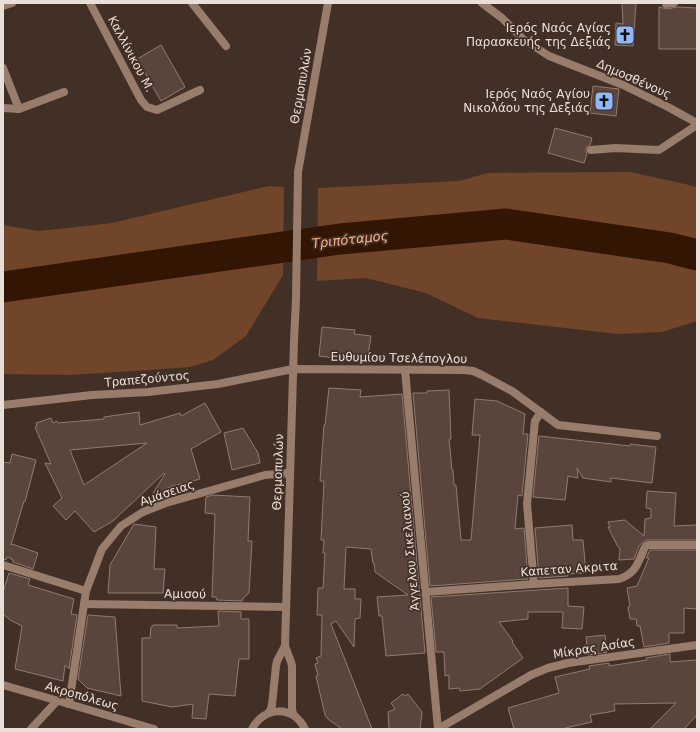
<svg xmlns="http://www.w3.org/2000/svg" width="700" height="732" font-family="'DejaVu Sans',sans-serif">
	<rect width="100%" height="100%" fill="#423026"/>
	<g fill="#71452a">
		<polygon points="630,172 685,184 697,187 697,321 662,332 618,334 478,318 426,293 366,278 317,281 318,188 459,181 488,173"/>
		<polygon points="269,186 284,187 283,275 246,336 213,360 190,367 150,370 69,375 3,374 3,225 39,231 112,223"/>
	</g>
	<g fill="none" stroke-linecap="round" stroke-linejoin="round">
		<polyline stroke="#331503" stroke-width="31" points="3,287 340,239 506,224 670,248 697,255"/>
	</g>
	<g fill="#59453b" stroke="#907b6f" fill-rule="evenodd">
		<polygon points="622,3 636,3 633,46 615,45 616,23 623,24"/>
		<polygon points="659,7 667,9 677,7 697,8 697,49 659,49"/>
		<polygon points="161,45 185,87 161,101 137,59"/>
		<polygon points="593,86 619,89 616,116 590,113"/>
		<polygon points="555,128 592,138 590,145 586,148 586,151 587,154 584,163 548,153"/>
		<polygon points="322,327 355,330 354,334 371,336 367,362 319,356"/>
		<polygon points="329,388 361,390 360,397 402,394 425,653 386,656 382,616 379,616 377,597 408,595 375,572 374,563 373,563 371,549 346,547 344,589 355,589 355,599 361,599 360,618 355,619 354,647 336,621 331,624 372,729 342,729 328,719 325,715 316,676 318,675 315,664 318,663 316,658 321,656 322,615 317,615 318,588 323,588 325,553 323,553 324,540 321,540 324,481 320,481 324,425 325,425"/>
		<polygon points="449,390 451,439 449,439 452,470 453,470 454,485 456,485 461,540 471,540 480,435 472,435 475,399 497,401 525,414 523,434 528,434 522,496 518,495 515,529 524,528 528,579 430,586 413,393 427,393 427,391"/>
		<path d="M205,403L221,432L191,449L200,479L174,486V485L150,498L165,474L164,473L113,521L94,532L75,511L66,520L53,506L62,498L45,463L51,464L35,427L37,426L36,423L51,418L53,423L57,421L58,423L104,419V417L139,412L140,425L180,413L181,416ZM147,443L84,485L70,450Z"/>
		<polygon points="243,428 258,453 260,463 232,470 224,433"/>
		<polygon points="539,436 630,446 630,444 656,447 652,483 611,478 611,482 583,478 577,468 578,478 568,476 565,500 533,497"/>
		<polygon points="12,454 36,460 25,502 24,501 11,545 12,544 38,553 33,569 13,562 13,560 11,559 11,558 7,557 6,560 3,559 3,462 10,463"/>
		<polygon points="647,491 676,493 674,526 697,525 697,540 646,540 642,543 639,546 634,559 619,560 620,549 617,545 608,527 610,527 608,522 625,520 644,536 645,519 651,518 651,509 646,508"/>
		<polygon points="213,495 250,497 248,541 252,541 249,593 243,598 242,601 217,600 216,597 212,597 215,514 205,513 206,497"/>
		<polygon points="134,524 156,527 154,569 165,569 163,593 108,593 110,565"/>
		<polygon points="572,525 573,540 583,540 586,573 568,574 568,576 539,578 535,528"/>
		<polygon points="650,550 697,550 697,609 684,608 684,633 669,633 669,643 644,647 640,626 637,626 636,619 630,619 628,607 630,606 627,588 637,586 649,558 646,558"/>
		<polygon points="9,573 30,579 28,585 74,599 71,614 77,615 69,669 65,665 63,681 15,669 22,626 10,620 3,614 3,592"/>
		<polygon points="568,588 568,606 584,607 582,629 562,628 563,612 528,612 528,619 499,622 513,641 512,642 523,658 480,689 460,691 459,688 449,689 449,675 445,676 444,652 436,652 431,597"/>
		<polygon points="218,611 241,612 241,619 249,619 249,659 239,659 235,696 209,694 206,719 192,718 193,704 172,707 142,701 142,638 150,638 151,627 152,627 153,625 177,625 177,628 219,626"/>
		<polygon points="88,615 115,617 121,696 87,688 78,679"/>
		<polygon points="605,635 607,652 588,655 586,637"/>
		<polygon points="670,654 670,662 697,660 697,715 684,729 650,729 676,703 614,704 615,711 590,715 592,722 561,729 514,729 508,708 559,693 555,677 590,669 589,666 609,663 609,666 647,660 646,658"/>
		<polygon points="403,694 405,696 408,694 422,712 420,729 389,729 388,712 395,709 391,703"/>
	</g>
	<g fill="none" stroke-linecap="round" stroke-linejoin="round">
		<g stroke="#987c6c" stroke-width="8">
			<polyline points="90,3 141,100 147,107 157,110 200,90"/>
			<polyline points="192,3 226,46"/>
			<polyline points="482,3 502,18 523,39 549,56 623,85 668,107 697,123"/>
			<polyline points="666,3 666,4 674,3"/>
			<polyline points="3,6 12,3"/>
			<polyline points="3,68 19,109"/>
			<polyline points="3,108 19,109 64,92"/>
			<polyline points="591,150 615,148 659,150 697,125"/>
			<polyline points="405,370 438,729"/>
			<polyline points="3,405 92,395 148,392 218,384 293,369 464,370 473,371 482,375 512,391 558,425 657,436"/>
			<polyline points="3,565 86,591"/>
			<polyline points="534,584 527,504 535,421 541,412"/>
			<path d="M426,592L534,584L619,579C635,574 638,564 644,549L646,546L648,545H697"/>
			<polyline points="84,604 286,607"/>
			<polyline points="69,704 86,591 102,549 121,526 143,512 166,503 265,475 290,473"/>
			<polyline points="31,729 57,701"/>
			<polyline points="438,729 531,675 548,668 568,663 697,645"/>
		</g>
		<g stroke="#987c6c" stroke-width="8">
			<polyline points="3,685 69,704 154,729"/>
			<polyline points="268,713 270,711 272,705 276,666 277,661 285,646"/>
			<polyline points="296,717 293,714 292,709 292,666 291,662 285,646 294,341 296,299 298,172 328,3"/>
			<path d="M252,729C264,706 293,705 305,729"/>
		</g>
	</g>
	<defs>
		<g id="church-square" transform="scale(1)"><rect x="-9" y="-9" width="18" height="18" rx="4" fill="#90b8fd" stroke="#423026"/><path d="M-1.2-6h2.4v3.5h3.3v2.4h-3.3V6h-2.4V-.1h-3.3v-2.4h3.3Z" fill="#111"/></g>
	</defs>
	<g fill-rule="evenodd">
		<use href="#church-square" x="625" y="35"/>
		<use href="#church-square" x="604" y="101"/>
	</g>
	<g text-anchor="middle" stroke-width="3.5" stroke-linejoin="round" paint-order="stroke">
		<g font-size="12" fill="#eaded8" stroke="#423026" text-anchor="end">
			<text x="611" y="32">Ιερός Ναός Αγίας<tspan x="611" dy="14">Παρασκευής της Δεξιάς</tspan></text>
			<text x="590" y="98">Ιερός Ναός Αγίου<tspan x="590" dy="14">Νικολάου της Δεξιάς</tspan></text>
		</g>
		<g font-size="12" fill="#eaded8" stroke="#423026">
			<text transform="translate(131 54) rotate(62)" y="4">Καλλίνικου Μ.</text>
			<text transform="translate(634 79) rotate(24)" y="4">Δημοσθένους</text>
			<text transform="translate(301 86) rotate(-80)" y="4">Θερμοπυλών</text>
			<text transform="translate(399 358) rotate(1)" y="4">Ευθυμίου Τσελέπογλου</text>
			<text transform="translate(147 379) rotate(-5)" y="4">Τραπεζούντος</text>
			<text transform="translate(278 472) rotate(-88)" y="4">Θερμοπυλών</text>
			<text transform="translate(167 493) rotate(-19)" y="4">Αμάσειας</text>
			<text transform="translate(410 551) rotate(-95)" y="4">Άγγελου Σικελιανού</text>
			<text transform="translate(569 569) rotate(-4)" y="4">Καπεταν Ακριτα</text>
			<text transform="translate(185 594) rotate(1)" y="4">Αμισού</text>
			<text transform="translate(594 648) rotate(-9)" y="4">Μίκρας Ασίας</text>
			<text transform="translate(82 696) rotate(16)" y="4">Ακροπόλεως</text>
		</g>
		<g font-size="13" font-style="italic" fill="#f7b088" stroke="#423026">
			<text transform="translate(350 239) rotate(-6)" y="5">Τριπόταμος</text>
		</g>
	</g>
	<rect width="700" height="732" fill="none" stroke="#eaded8" stroke-width="8"/>
</svg>
